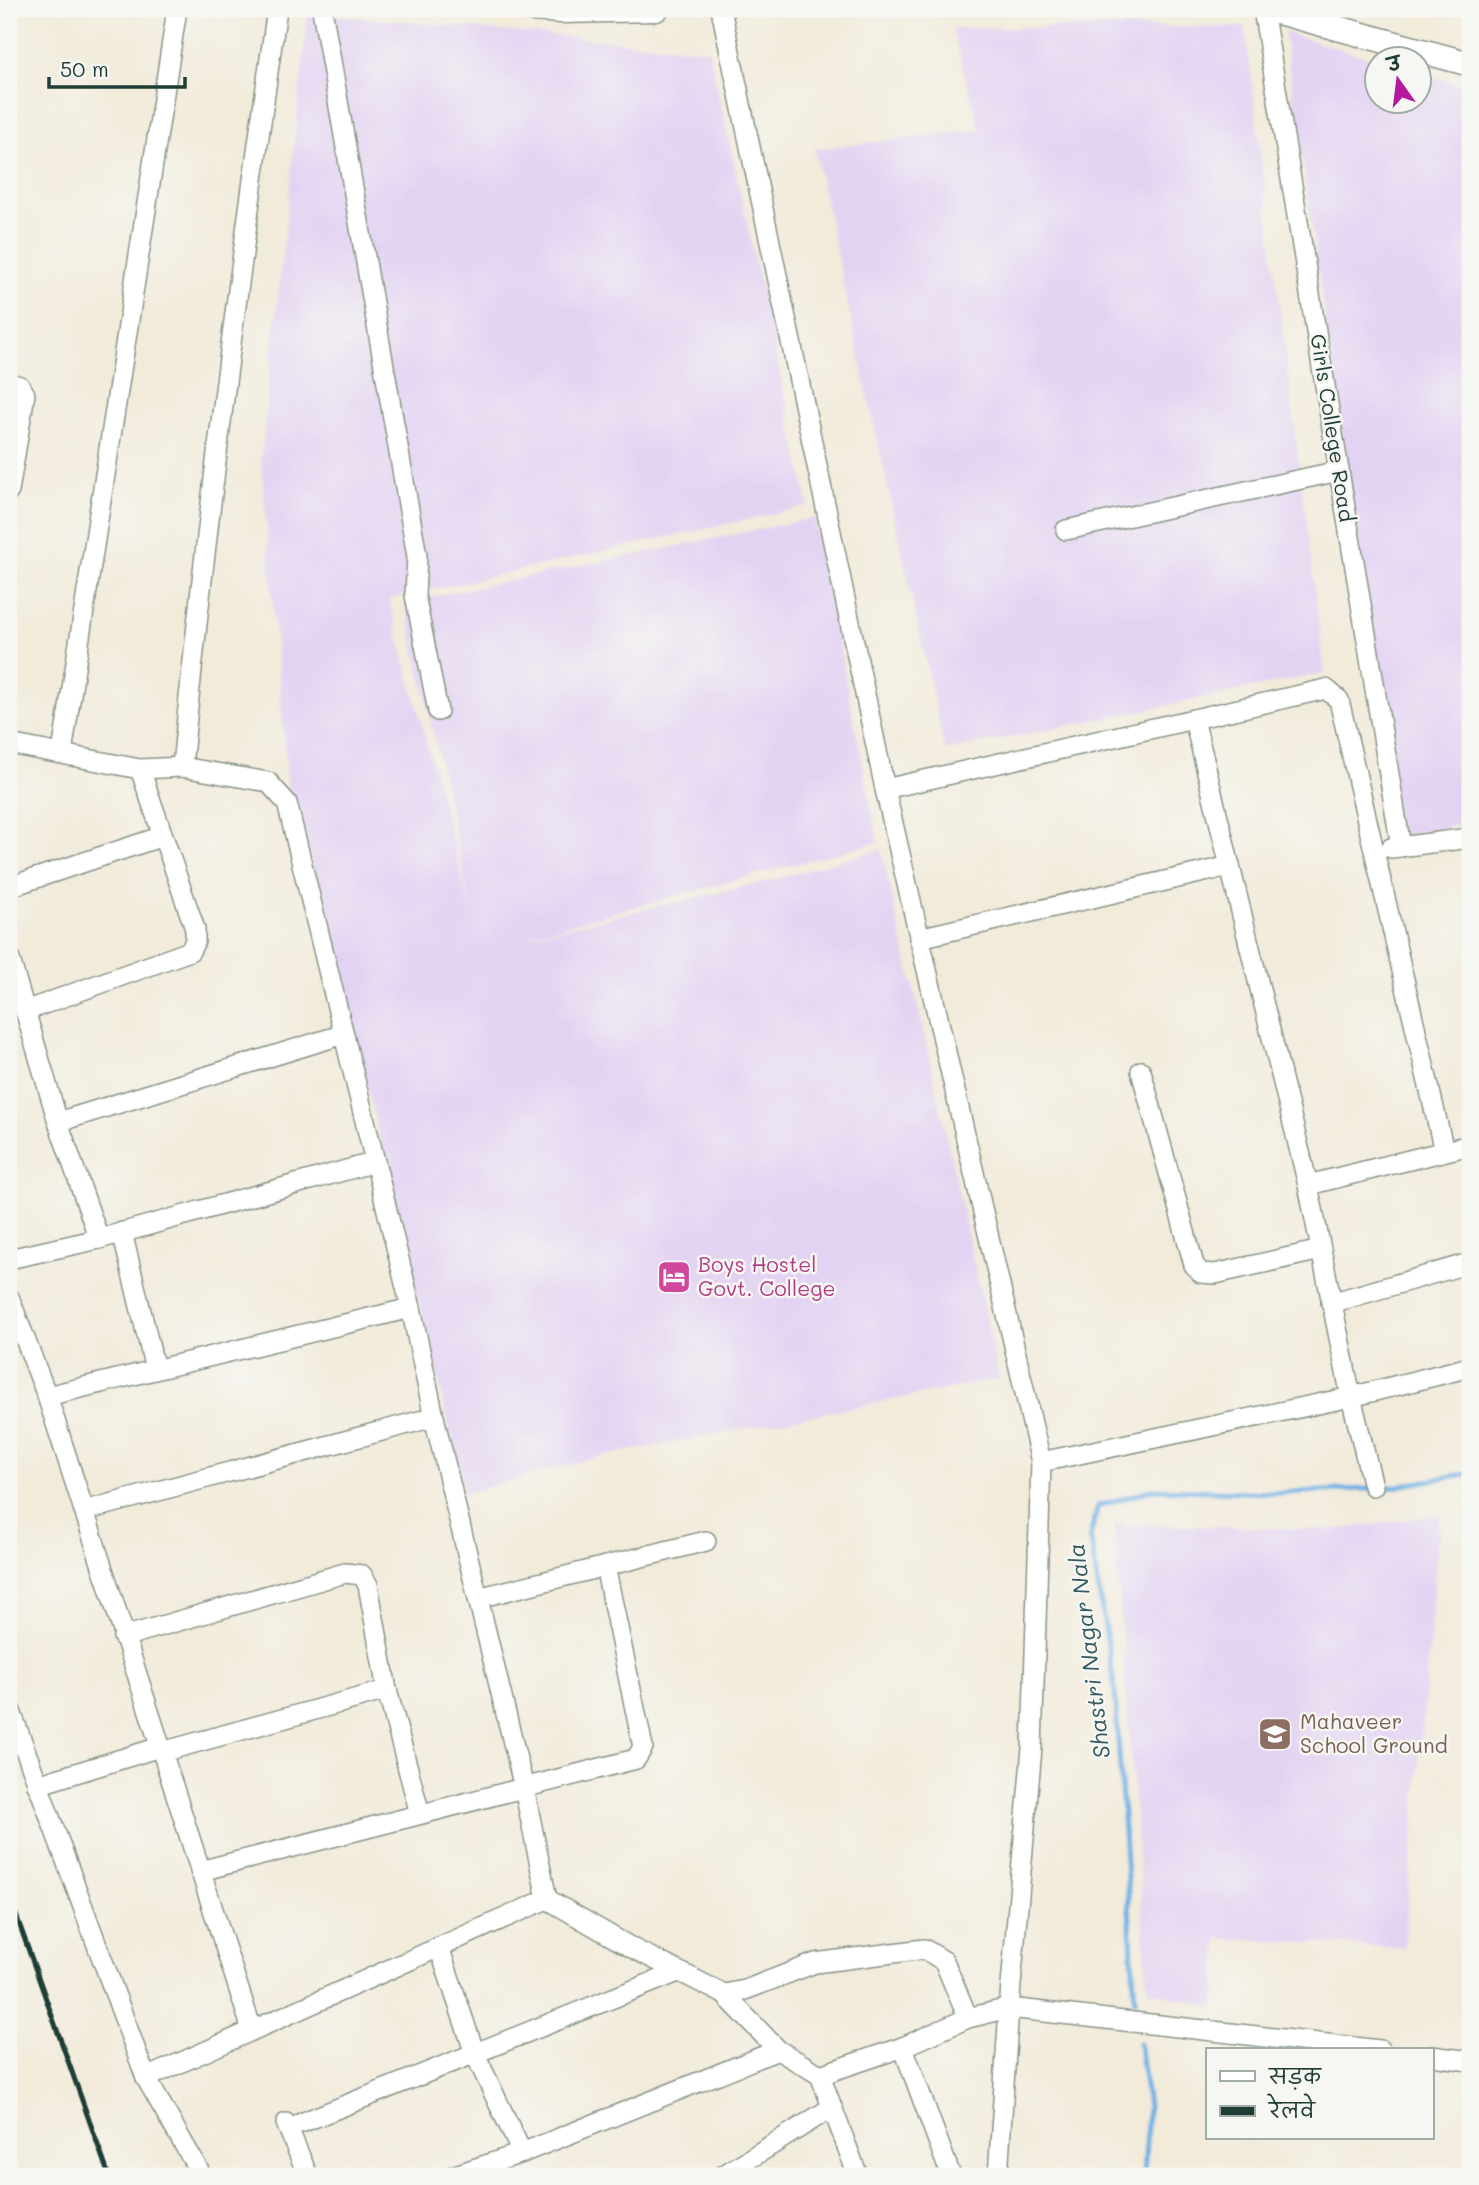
<svg xmlns="http://www.w3.org/2000/svg" width="1479" height="2185" font-family="Mali,'Playpen Sans Deva',sans-serif">
	<rect width="100%" height="100%" fill="#f6f6f2"/>
	<filter id="ink" filterUnits="userSpaceOnUse"><feTurbulence type="fractalNoise" baseFrequency=".0143" numOctaves="2"/><feDisplacementMap in="SourceGraphic" scale="14" xChannelSelector="R" yChannelSelector="G"/><feConvolveMatrix kernelMatrix="1 2 1 2 8 2 1 2 1" color-interpolation-filters="sRGB"/></filter>
	<filter id="wash" filterUnits="userSpaceOnUse"><feTurbulence type="fractalNoise" baseFrequency=".00686" numOctaves="4" result="noise"/><feDisplacementMap in="SourceGraphic" scale="28" xChannelSelector="R" yChannelSelector="G"/><feGaussianBlur stdDeviation="1.57" result="paint"/><feColorMatrix in="noise" values="0 0 0 0 0 0 0 0 0 0 0 0 0 0 0 0 0 1.4 0 .05"/><feComposite in="paint" operator="in"/></filter>
	<g filter="url(#wash)">
		<rect width="100%" height="100%" fill="#f2ebda"/>
		<g fill="#e3d3f2">
			<polygon points="308,13 709,50 809,506 389,599 474,923 405,602 814,518 878,842 511,940 765,882 881,849 922,1024 999,1379 598,1457 465,1493 321,896 288,790 261,458"/>
			<polygon points="1245,27 1325,673 945,751 814,149 980,130 952,28"/>
			<polygon points="1284,32 1377,60 1378,102 1420,102 1420,73 1470,88 1470,822 1399,836"/>
			<polygon points="1440,1515 1404,1948 1218,1938 1215,2008 1148,1990 1114,1524 1335,1530"/>
		</g>
		<g fill="none" stroke-linecap="round" stroke-linejoin="round">
			<g stroke="#70b0e4" stroke-width="5">
				<polyline points="1135,2001 1115,1691 1090,1536 1098,1506 1154,1489 1277,1493 1387,1488 1470,1473"/>
				<polyline points="1139,2044 1148,2106 1144,2176"/>
			</g>
		</g>
	</g>
	<g filter="url(#ink)">
		<g fill="none" stroke-linecap="round" stroke-linejoin="round">
			<g stroke="#889487" stroke-width="22">
				<g id="minor">
					<polyline points="322,9 417,556 415,595 438,711"/>
					<polyline points="721,9 885,789 1041,1462 1032,1748 1009,2008 998,2176"/>
					<polyline points="1263,9 1401,847"/>
					<polyline points="9,383 20,386 25,394 9,491"/>
					<polyline points="1066,530 1339,471"/>
					<polyline points="1194,719 1308,1185 1351,1397 1373,1486"/>
					<polyline points="9,744 140,769 182,767 268,782 287,803 411,1308 434,1417 524,1788 547,1899 146,2078"/>
					<polyline points="62,753 177,9"/>
					<path d="M182,767C207,513 241,261 277,9"/>
					<polyline points="885,789 1326,689 1339,700 1444,1151"/>
					<polyline points="1391,848 1470,838"/>
					<polyline points="9,887 163,836"/>
					<polyline points="919,938 1230,866"/>
					<polyline points="9,956 58,1122 99,1239 9,1259"/>
					<polyline points="25,1011 190,951 195,941 195,929 140,769"/>
					<polyline points="1141,1071 1194,1265 1201,1273 1215,1274 1321,1250"/>
					<polyline points="58,1122 344,1034"/>
					<polyline points="1308,1185 1470,1145"/>
					<polyline points="122,1232 155,1369"/>
					<polyline points="99,1239 375,1162"/>
					<polyline points="9,1297 47,1396 252,2030"/>
					<polyline points="1331,1303 1470,1263"/>
					<polyline points="47,1396 411,1308"/>
					<polyline points="1041,1462 1351,1397 1470,1367"/>
					<polyline points="84,1511 434,1417"/>
					<polyline points="478,1598 706,1541"/>
					<polyline points="123,1637 345,1573 362,1575 368,1585 387,1690"/>
					<polyline points="9,1706 146,2078 202,2176"/>
					<polyline points="162,1752 387,1690 420,1814"/>
					<polyline points="37,1785 160,1747"/>
					<polyline points="200,1871 636,1759 643,1747 605,1566"/>
					<polyline points="547,1899 632,1948 724,1994"/>
					<polyline points="439,1947 475,2054 522,2153"/>
					<polyline points="968,2018 944,1961 924,1949 815,1963 745,1990 724,1994 778,2050 820,2075 903,2047 968,2018 1009,2008 1380,2050"/>
					<polyline points="903,2047 951,2176"/>
					<polyline points="1432,2056 1470,2061"/>
					<polyline points="820,2075 858,2176"/>
					<polyline points="286,2123 308,2176"/>
					<polyline points="301,2123 678,1972"/>
					<polyline points="452,2176 522,2153 778,2050"/>
					<polyline points="722,2176 831,2108"/>
				</g>
			</g>
			<g stroke="#889487" stroke-width="27">
				<g id="major">
					<polyline points="533,9 562,11 656,9"/>
					<polyline points="1267,9 1470,64"/>
				</g>
			</g>
			<use href="#minor" stroke="#fff" stroke-width="19"/>
			<use href="#major" stroke="#fff" stroke-width="24"/>
			<polyline stroke="#1f3d34" stroke-width="5" points="9,1895 109,2176"/>
		</g>
	</g>
	<defs>
		<g id="hotel-square" transform="scale(1.75)"><rect x="-9" y="-9" width="18" height="18" rx="4" fill="#d1479c" stroke="#f6f6f2"/><path d="M-6-4.5h1.5V1H6V5H4.5V3h-9V5H-6ZM-4 0a1.8 1.8 0 1 1 3.6 0ZM.5 0V-2.5h3Q6-2.5 6 0Z" fill="#fff"/></g>
		<g id="school-square" transform="scale(1.75)"><rect x="-9" y="-9" width="18" height="18" rx="4" fill="#8d6e63" stroke="#f6f6f2"/><path d="M0-5L7-2L0 1L-7-2ZM-4 1L0 2.5L4 1V4Q0 6-4 4Z" fill="#fff"/></g>
	</defs>
	<g fill-rule="evenodd">
		<use href="#hotel-square" x="674" y="1277"/>
		<use href="#school-square" x="1275" y="1734"/>
	</g>
	<g text-anchor="middle" stroke-width="5" stroke-linejoin="round" paint-order="stroke">
		<g font-size="21" fill="#1f3d34" stroke="#f6f6f2">
			<text transform="translate(1332 428) rotate(81)" y="7">Girls College Road</text>
		</g>
		<g font-size="21" fill="#b23c85" stroke="#f6f6f2" text-anchor="start">
			<text x="698" y="1272">Boys Hostel<tspan x="698" dy="24">Govt. College</tspan></text>
		</g>
		<g font-size="21" fill="#785e54" stroke="#f6f6f2" text-anchor="start">
			<text x="1300" y="1729">Mahaveer<tspan x="1300" dy="24">School Ground</tspan></text>
		</g>
		<g font-size="23" font-style="italic" fill="#335a60" stroke="#f6f6f2">
			<text transform="translate(1089 1651) rotate(-97)" y="8">Shastri Nagar Nala</text>
		</g>
	</g>
	<rect width="1479" height="2185" fill="none" stroke="#f6f6f2" stroke-width="35"/>
	<rect x="1206" y="2048" width="228" height="91" fill="#f6f6f2" stroke="#a0aca6" stroke-width="2"/>
	<rect x="1220" y="2071" width="35" height="10" fill="#ffffff" stroke="#a0aca6" stroke-width="2"/>
	<text x="1269" y="2084" font-size="21" fill="#1f3d34">सड़क</text>
	<rect x="1220" y="2106" width="35" height="10" fill="#1f3d34" stroke="#a0aca6" stroke-width="2"/>
	<text x="1269" y="2118" font-size="21" fill="#1f3d34">रेलवे</text>
	<g transform="translate(1398 80) rotate(346)"><circle r="33" fill="#f6f6f2" stroke="#a0aca6" stroke-width="2"/>
	<path d="M0-5L12 26L0 18L-12 26Z" fill="#b5179e"/>
	<text y="-10" font-size="19" font-weight="bold" text-anchor="middle" fill="#1f3d34">उ</text>
	</g>
	<path d="M49 77v10h136v-10" fill="none" stroke="#1f3d34" stroke-width="3.5"/>
	<text x="60" y="77" font-size="21" fill="#1f3d34" stroke="#f6f6f2" stroke-width="5" paint-order="stroke">50 m</text>
</svg>
